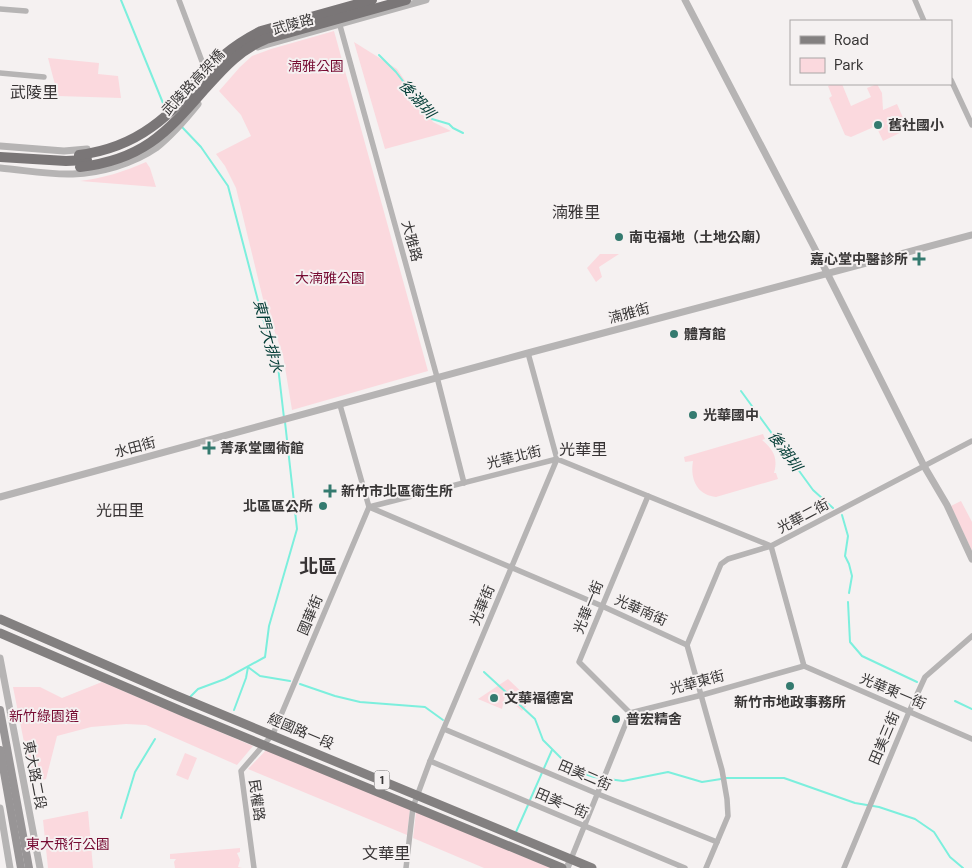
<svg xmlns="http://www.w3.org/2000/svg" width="972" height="868" font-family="'DM Sans','Noto Sans TC',sans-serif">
	<rect width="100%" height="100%" fill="#f5f1f1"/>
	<g fill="#fbd9de">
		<polygon points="334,31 428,371 292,410 283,355 263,299 236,188 225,166 216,154 251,136 241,115 219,91 240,67 252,56 271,49"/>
		<polygon points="354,42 397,69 433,122 451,131 385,149"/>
		<polygon points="48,58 99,63 98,74 118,76 121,98 58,96"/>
		<polygon points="832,84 842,84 851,106 871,97 867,88 877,84 882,93 883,110 897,104 908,129 883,141 876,126 851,137 845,135 829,98 832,96 828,86"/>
		<path d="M146,162L150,168L156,187L80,181C103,178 124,172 146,162Z"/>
		<polygon points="600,254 619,254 599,267 602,277 596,282 587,268"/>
		<path d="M763,434L765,439L762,440C774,450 778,458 774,473H776L778,479L716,497C696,495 690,478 693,461L685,462L684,457Z"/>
		<polygon points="961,501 972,522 972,551 951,506"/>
		<polygon points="508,679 531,701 522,711 505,696 502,709 478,699"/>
		<polygon points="102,682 253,746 237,765 146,725 126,724 91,727 57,736 46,779 32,782 13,687 40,687 62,698"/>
		<polygon points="268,748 410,809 407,835 248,769"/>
		<polygon points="185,753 197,758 188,780 176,775"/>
		<polygon points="88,811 93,868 48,868 43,820"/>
		<polygon points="416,812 551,868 484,868 413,838"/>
		<polygon points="240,848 240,852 237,853 240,860 238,867 242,868 175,868 174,862 176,859 170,859 170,854"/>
	</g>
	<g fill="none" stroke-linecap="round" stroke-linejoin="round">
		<g stroke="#7cefdd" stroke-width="2">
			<polyline points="121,0 165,108"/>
			<polyline points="379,55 396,72 432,119 449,124 453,128 463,133"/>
			<polyline points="181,126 201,147 228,186 262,316 277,358 284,418"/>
			<polyline points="741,391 813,490 833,508"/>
			<polyline points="842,515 848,536 845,556 849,564 852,576 849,593"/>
			<polyline points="848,602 850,642 862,656 917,682"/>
			<polyline points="484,672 535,719 543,740 573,770 594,777 623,781 668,772 702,782 721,779"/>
			<polyline points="300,684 335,696 360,702 425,707 443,720"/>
			<polyline points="190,697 198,689 225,679 265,657 269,626 297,529 285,422"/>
			<polyline points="955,701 972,709"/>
			<polyline points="234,710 246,678 248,667 260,676 290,681"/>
			<polyline points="726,778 784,778 855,803 879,807 915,819 934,832 950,857 963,868"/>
			<polyline points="530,800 552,750"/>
			<polyline points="121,818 135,772 155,739"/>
			<polyline points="516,832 528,805"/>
		</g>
		<g stroke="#b6b4b4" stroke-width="5.5">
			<polyline points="179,0 206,72"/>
			<polyline points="915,0 924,21"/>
			<polyline points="0,9 26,11"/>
			<polyline points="339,22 437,377 464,483"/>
			<polyline points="0,73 44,77"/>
			<polyline points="951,80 972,125"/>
			<polyline points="369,507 602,606 687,645 722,770 727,799 728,816 706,868"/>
			<polyline points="369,507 557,459 771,546"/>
			<polyline points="771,546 804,666"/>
			<polyline points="687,645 721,564 728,559 771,546 972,441"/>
			<polyline points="804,666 972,739"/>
			<polyline points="630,713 579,662 648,496"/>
			<polyline points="630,713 702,695 804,666"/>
			<polyline points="444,729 598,794 717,842"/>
			<polyline points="430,761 685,868"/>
			<polyline points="571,859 630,713"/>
			<polyline points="254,868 241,771 273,734 369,507 340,405"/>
			<polyline points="406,868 413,807 430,761 557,459 528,353"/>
			<polyline points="844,868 909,712 925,677 972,636"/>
		</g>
		<g stroke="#b6b4b4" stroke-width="7">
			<polyline points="685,0 814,247 924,466 947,505 972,559"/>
			<polyline points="258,47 426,0"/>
			<polyline points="167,109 209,64"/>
			<polyline points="0,146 64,151 87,149"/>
			<path d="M0,168C24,170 49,175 73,174C100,173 133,164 156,148C171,136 186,119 198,104"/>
			<polyline points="0,497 528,353 972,235"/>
			<polyline points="0,658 40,868"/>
			<polyline points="0,808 10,868"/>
			<polyline points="567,868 571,859"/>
		</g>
		<g stroke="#989596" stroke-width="8">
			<polyline points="0,710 29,868"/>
			<polyline points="0,750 21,868"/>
		</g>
		<g stroke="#838080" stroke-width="9">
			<polyline points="0,619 175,695 592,868"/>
			<polyline points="0,633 186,713 562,868"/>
		</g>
		<polyline stroke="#7a7677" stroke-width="10" points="0,157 66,161 87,160"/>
		<g stroke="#7a7677" stroke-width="10">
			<path d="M79,155C150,146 178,104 224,55C236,45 247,38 261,31L372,0"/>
			<path d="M80,167C141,160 166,134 204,90C223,69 239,50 266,39L406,0"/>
		</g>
	</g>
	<g fill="#347a6f" stroke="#f5f1f1" stroke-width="2">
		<circle cx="878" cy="125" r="5"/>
		<circle cx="619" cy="237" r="5"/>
		<path d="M916.5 251.5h5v5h5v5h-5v5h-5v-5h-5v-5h5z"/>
		<circle cx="674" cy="334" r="5"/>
		<circle cx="693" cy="415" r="5"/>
		<path d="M206.5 440.5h5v5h5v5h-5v5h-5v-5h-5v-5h5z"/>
		<path d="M327.5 483.5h5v5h5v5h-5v5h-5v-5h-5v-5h5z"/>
		<circle cx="323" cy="506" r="5"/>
		<circle cx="790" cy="686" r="5"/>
		<circle cx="494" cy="698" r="5"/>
		<circle cx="616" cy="719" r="5"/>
	</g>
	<g text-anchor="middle" stroke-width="4" stroke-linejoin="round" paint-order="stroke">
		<rect fill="#f5f1f1" stroke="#716e6e" stroke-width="1" x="374.5" y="770.5" width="15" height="19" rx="4"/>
		<g font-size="12" font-weight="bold" fill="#383636">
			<text x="382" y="784">1</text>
		</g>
		<g font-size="14" fill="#383636" stroke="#f5f1f1">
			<text transform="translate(293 24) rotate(-15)" y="5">武陵路</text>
			<text transform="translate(193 82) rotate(-47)" y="5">武陵路高架橋</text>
			<text transform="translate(412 241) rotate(75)" y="5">大雅路</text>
			<text transform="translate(629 313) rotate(-15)" y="5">湳雅街</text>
			<text transform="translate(135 447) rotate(-15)" y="5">水田街</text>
			<text transform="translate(514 457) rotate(-14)" y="5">光華北街</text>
			<text transform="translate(803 516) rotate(-28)" y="5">光華二街</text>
			<text transform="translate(482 605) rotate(-67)" y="5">光華街</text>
			<text transform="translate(588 607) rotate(-68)" y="5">光華一街</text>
			<text transform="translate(641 610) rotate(24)" y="5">光華南街</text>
			<text transform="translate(310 615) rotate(-67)" y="5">國華街</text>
			<text transform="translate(697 682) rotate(-15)" y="5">光華東街</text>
			<text transform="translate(893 691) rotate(23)" y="5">光華東一街</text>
			<text transform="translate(301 731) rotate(23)" y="5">經國路一段</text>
			<text transform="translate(884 738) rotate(-67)" y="5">田美三街</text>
			<text transform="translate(35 775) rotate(79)" y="5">東大路二段</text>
			<text transform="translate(585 775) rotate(23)" y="5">田美二街</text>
			<text transform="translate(257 800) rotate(82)" y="5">民權路</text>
			<text transform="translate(562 803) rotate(23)" y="5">田美一街</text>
		</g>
		<g font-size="14" fill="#760b32" stroke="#f5f1f1">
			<text x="316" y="71">湳雅公園</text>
			<text x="330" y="283">大湳雅公園</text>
			<text x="44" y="721">新竹綠園道</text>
			<text x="68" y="849">東大飛行公園</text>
		</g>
		<g font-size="14" font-weight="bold" fill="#383636" stroke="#f5f1f1" text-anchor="start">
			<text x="888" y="130">舊社國小</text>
			<text x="629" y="242">南屯福地（土地公廟）</text>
			<text x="908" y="264" text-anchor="end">嘉心堂中醫診所</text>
			<text x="684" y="339">體育館</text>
			<text x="703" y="420">光華國中</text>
			<text x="220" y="453">菁承堂國術館</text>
			<text x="341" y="496">新竹市北區衛生所</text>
			<text x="313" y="511" text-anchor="end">北區區公所</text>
			<text x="504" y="703">文華福德宮</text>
			<text x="790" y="707" text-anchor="middle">新竹市地政事務所</text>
			<text x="626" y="724">普宏精舍</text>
		</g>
		<g font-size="15" font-style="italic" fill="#023c35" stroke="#f5f1f1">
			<text transform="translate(417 99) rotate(48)" y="5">後湖圳</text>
			<text transform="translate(268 336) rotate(75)" y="5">東門大排水</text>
			<text transform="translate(785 451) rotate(54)" y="5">後湖圳</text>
		</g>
		<g font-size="16" fill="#373334" stroke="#f5f1f1">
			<text x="34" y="98">武陵里</text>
			<text x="576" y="218">湳雅里</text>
			<text x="583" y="455">光華里</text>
			<text x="120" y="516">光田里</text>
			<text x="386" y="859">文華里</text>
		</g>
		<g font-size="19" font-weight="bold" fill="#373334" stroke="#f5f1f1">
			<text x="318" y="573">北區</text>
		</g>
	</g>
	<rect x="790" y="20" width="162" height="65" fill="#f5f1f1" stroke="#a9a6a6"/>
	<rect x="800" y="36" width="25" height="8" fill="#838080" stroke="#a9a6a6"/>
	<text x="834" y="45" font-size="15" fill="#383636">Road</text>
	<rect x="800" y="58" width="25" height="15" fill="#fbd9de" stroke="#a9a6a6"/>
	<text x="834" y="70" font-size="15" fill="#383636">Park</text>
</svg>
